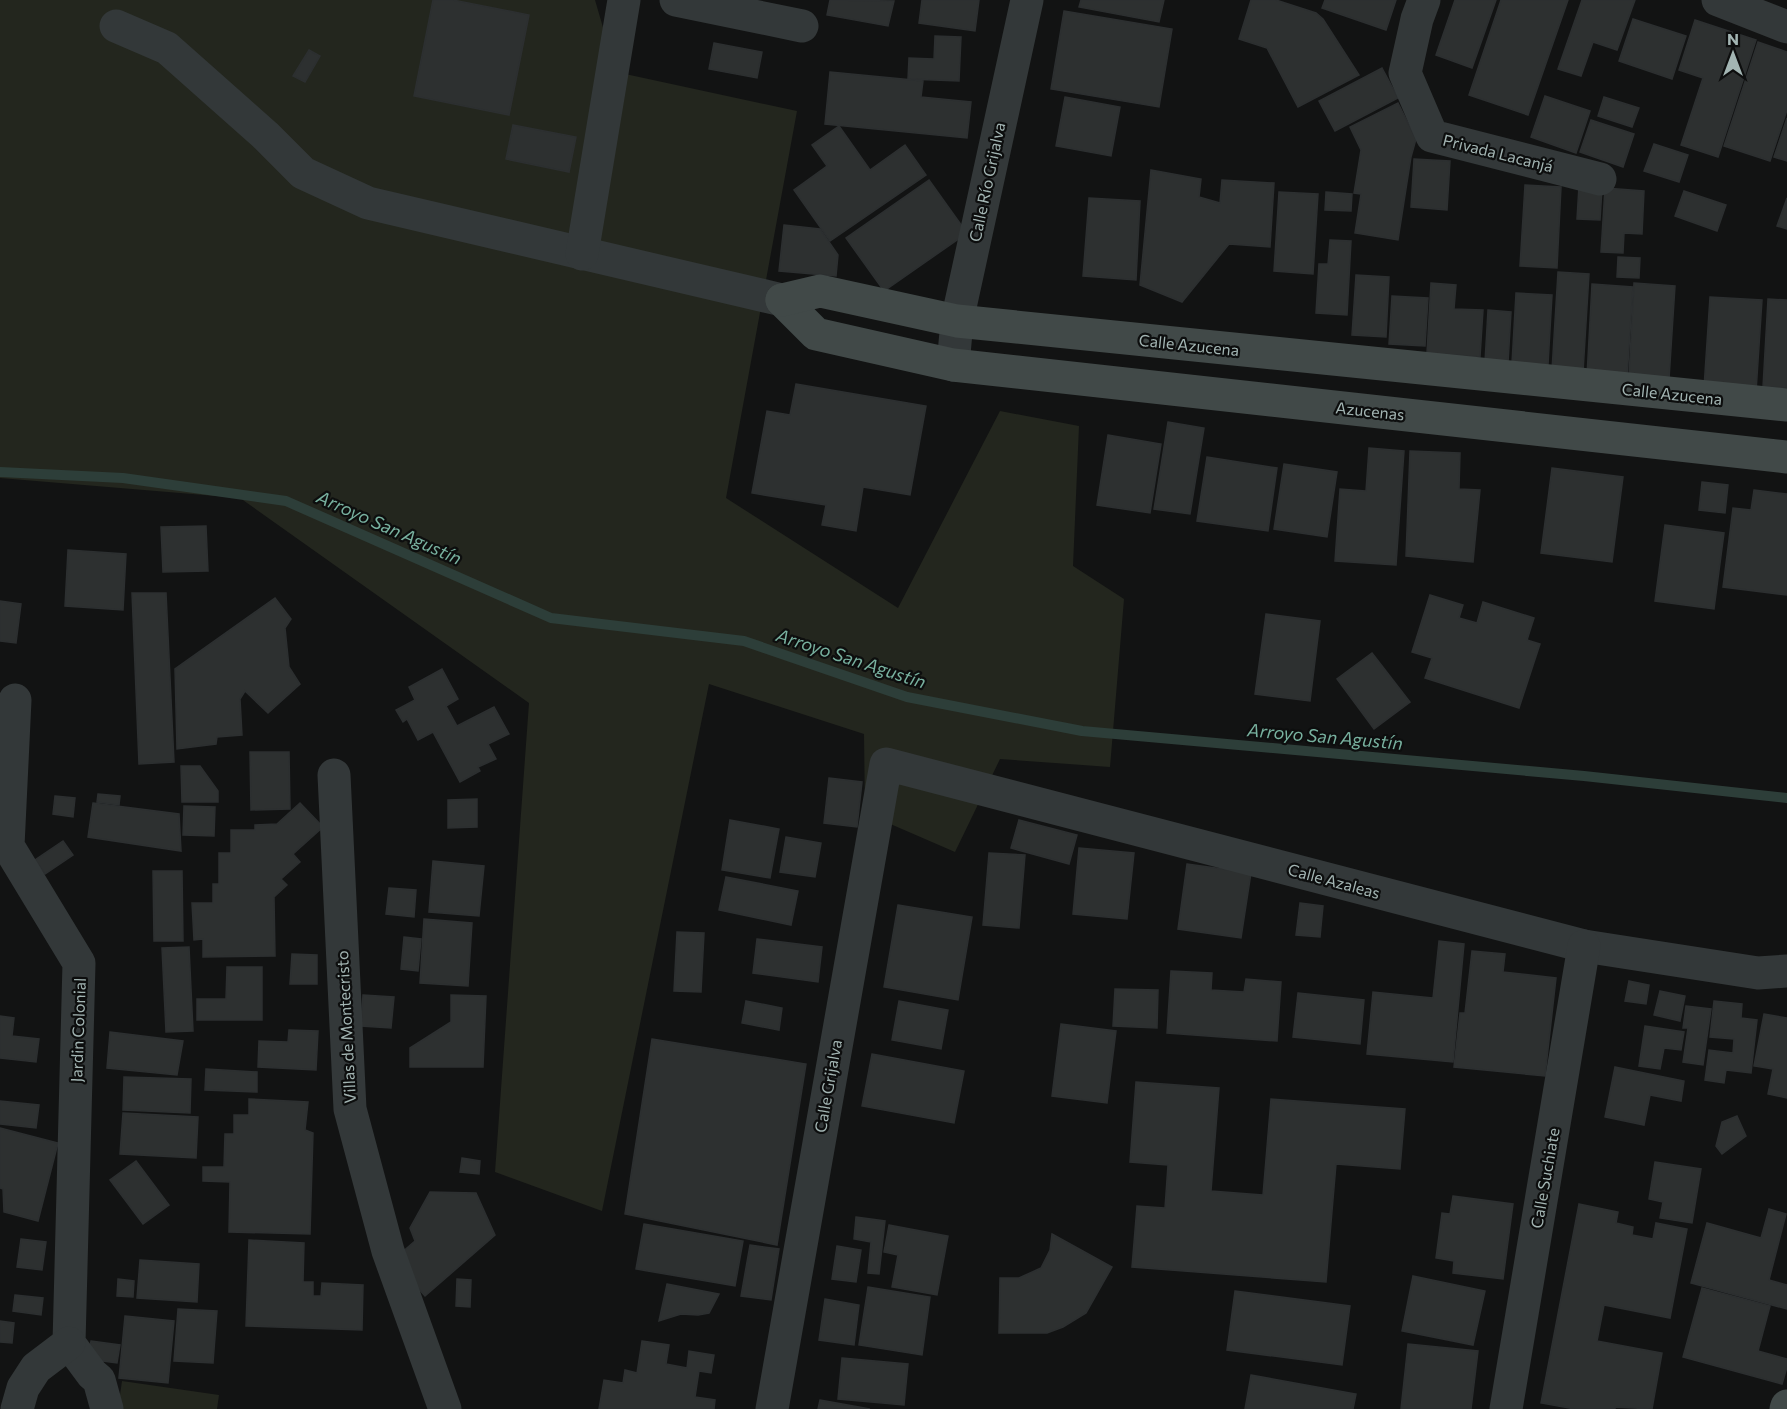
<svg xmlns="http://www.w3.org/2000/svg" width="1787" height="1409" font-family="Commissioner,sans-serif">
	<rect width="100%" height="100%" fill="#121313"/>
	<g fill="#23261e">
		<polygon points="0,0 595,0 616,72 797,111 726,498 898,608 1000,411 1079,426 1073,566 1124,599 1110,767 1000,759 955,852 865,813 864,734 709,684 602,1211 495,1172 529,703 240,498 0,478"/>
		<polygon points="122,1381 219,1395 217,1409 118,1409"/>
	</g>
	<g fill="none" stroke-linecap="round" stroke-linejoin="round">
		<polyline stroke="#2d3e39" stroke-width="10" points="0,472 123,478 286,501 551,618 744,641 907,697 1082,731 1584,776 1787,798"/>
	</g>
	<g fill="#2d3030" stroke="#2c2f30" stroke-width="1.5">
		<polygon points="433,0 453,0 529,15 509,115 414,96"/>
		<polygon points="830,0 894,1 888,26 827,15"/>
		<polygon points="922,0 979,0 975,31 919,23"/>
		<polygon points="1081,0 1164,0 1159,22 1079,7"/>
		<polygon points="1251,0 1276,0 1316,13 1323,19 1359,75 1298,107 1267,48 1239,39"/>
		<polygon points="1325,0 1396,0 1386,30 1322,8"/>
		<polygon points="1455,0 1496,0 1472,68 1436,55"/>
		<polygon points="1501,0 1568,0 1528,115 1469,95"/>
		<polygon points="1582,0 1635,0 1617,50 1593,42 1581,76 1558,69"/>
		<polygon points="1064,11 1172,29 1159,107 1051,89"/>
		<polygon points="1633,19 1686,36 1672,79 1619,61"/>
		<polygon points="1695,20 1756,40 1718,157 1681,145 1703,78 1679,70"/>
		<polygon points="935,36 961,37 959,81 908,79 909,58 934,59"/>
		<polygon points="1758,42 1787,52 1787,110 1770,161 1724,146"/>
		<polygon points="714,43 762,52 757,78 709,69"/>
		<polygon points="309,50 320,56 305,82 293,76"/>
		<polygon points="1382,68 1398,98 1335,131 1319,101"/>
		<polygon points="830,72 923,81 921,97 971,102 967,138 825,124"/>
		<polygon points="1545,96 1590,111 1576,153 1531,137"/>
		<polygon points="1065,97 1120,107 1111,156 1056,146"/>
		<polygon points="1604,97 1639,108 1632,127 1598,116"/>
		<polygon points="1398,103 1416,139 1411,157 1398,240 1355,233 1361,194 1354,193 1361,150 1350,127"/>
		<polygon points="1787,118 1787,161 1774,157"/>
		<polygon points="1591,120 1634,134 1623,167 1580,152"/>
		<polygon points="513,125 576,137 569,172 506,159"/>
		<polygon points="839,126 870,170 905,145 926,175 830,241 794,190 827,166 812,145"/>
		<polygon points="1654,144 1688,155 1679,182 1644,171"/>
		<polygon points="1414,159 1450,161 1447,210 1411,207"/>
		<polygon points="1151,170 1201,179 1199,197 1220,203 1222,180 1274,183 1270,247 1229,244 1182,302 1140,285"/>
		<polygon points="929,180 967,233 884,291 846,238"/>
		<polygon points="1525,185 1561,187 1557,268 1520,266"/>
		<polygon points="1579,186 1602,188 1600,220 1577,219"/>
		<polygon points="1605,188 1644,191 1642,234 1624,233 1623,253 1601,252"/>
		<polygon points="1684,191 1726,205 1717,231 1675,216"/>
		<polygon points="1279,192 1318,194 1313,274 1274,271"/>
		<polygon points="1326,192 1352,194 1351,211 1325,210"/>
		<polygon points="1089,198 1140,201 1136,280 1083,276"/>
		<polygon points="1787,198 1787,229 1777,226"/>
		<polygon points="784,225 820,229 838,255 836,276 779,271"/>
		<polygon points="1330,240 1351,241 1347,315 1316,313 1319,264 1328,264"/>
		<polygon points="1618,257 1640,258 1639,278 1617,277"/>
		<polygon points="1558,272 1589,274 1583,372 1552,370"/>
		<polygon points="1356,275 1389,277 1386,337 1352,335"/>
		<polygon points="1431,283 1456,285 1454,309 1483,310 1480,357 1427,353"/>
		<polygon points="1634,283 1675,286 1669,379 1629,376"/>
		<polygon points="1592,284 1633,287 1627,378 1587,376"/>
		<polygon points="1516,293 1552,295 1548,365 1512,363"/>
		<polygon points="1392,296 1428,298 1425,346 1389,344"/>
		<polygon points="1710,297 1762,300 1756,392 1704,388"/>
		<polygon points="1768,299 1787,300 1787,388 1763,387"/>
		<polygon points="1488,310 1511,312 1508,363 1485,362"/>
		<polygon points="796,384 926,406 910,495 863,487 856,531 822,525 826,505 752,493 767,411 790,415"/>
		<polygon points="1168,422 1204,428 1190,514 1154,509"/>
		<polygon points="1108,435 1161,444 1150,513 1097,505"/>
		<polygon points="1369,448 1404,451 1396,565 1335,561 1340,489 1366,491"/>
		<polygon points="1410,451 1460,453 1459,489 1480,490 1473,562 1406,556"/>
		<polygon points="1207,457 1277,468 1268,531 1197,521"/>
		<polygon points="1284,464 1337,472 1327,537 1274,529"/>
		<polygon points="1552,468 1623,477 1612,562 1541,553"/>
		<polygon points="1702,482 1728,485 1725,513 1699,510"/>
		<polygon points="1754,490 1787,494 1787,595 1723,587 1733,508 1751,510"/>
		<polygon points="1665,525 1724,533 1714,609 1655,601"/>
		<polygon points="206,526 208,571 163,572 161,527"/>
		<polygon points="68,550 126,554 123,610 65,606"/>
		<polygon points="132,593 166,593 174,762 139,764"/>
		<polygon points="1430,595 1463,605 1459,618 1477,623 1483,602 1534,618 1527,640 1540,644 1519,708 1425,678 1432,658 1412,652"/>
		<polygon points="275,598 291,619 285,628 289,667 300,684 268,713 245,691 240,699 242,735 217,737 216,744 177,749 175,669"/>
		<polygon points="0,601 21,604 16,643 0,641"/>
		<polygon points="1266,614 1320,621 1310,701 1255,694"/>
		<polygon points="1372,653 1410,702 1374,729 1337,679"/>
		<polygon points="442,669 458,699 446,706 457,726 494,707 509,734 488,744 496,759 478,767 480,771 460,782 433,732 418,740 407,719 403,722 396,710 415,700 409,687"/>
		<polygon points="250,752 289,752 290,809 251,810"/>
		<polygon points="181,766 200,766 218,791 218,802 182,802"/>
		<polygon points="829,778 862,782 857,827 824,823"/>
		<polygon points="98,794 120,796 119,805 97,802"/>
		<polygon points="55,796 75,798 73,817 53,814"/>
		<polygon points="477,799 477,827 448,828 448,800"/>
		<polygon points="93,803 179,814 181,851 88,837"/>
		<polygon points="300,803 323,827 293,854 300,862 281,879 287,885 274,897 275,956 203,957 203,939 194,940 192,903 213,903 213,884 219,884 219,853 231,853 231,830 255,830 255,825 277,824"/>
		<polygon points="184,806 215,807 214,836 183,835"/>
		<polygon points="730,820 779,829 770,878 722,870"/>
		<polygon points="1019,820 1077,835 1069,864 1011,848"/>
		<polygon points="786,837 821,843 815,877 780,872"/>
		<polygon points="63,841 73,855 45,874 35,860"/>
		<polygon points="1079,848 1134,853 1127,919 1073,914"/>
		<polygon points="989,853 1025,855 1019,928 983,925"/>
		<polygon points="433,861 484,866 479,916 429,912"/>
		<polygon points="1187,864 1251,873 1241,938 1178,929"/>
		<polygon points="153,871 182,871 183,941 154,941"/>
		<polygon points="726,877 798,891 791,925 719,910"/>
		<polygon points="389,888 416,890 414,917 386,914"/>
		<polygon points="1300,903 1323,906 1320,937 1296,935"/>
		<polygon points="898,905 972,917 958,1000 884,987"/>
		<polygon points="424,919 472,923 468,986 420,983"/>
		<polygon points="677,932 704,933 701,992 674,991"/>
		<polygon points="404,937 421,939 418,971 401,969"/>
		<polygon points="757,939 822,947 818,982 753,973"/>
		<polygon points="1439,941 1464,944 1453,1062 1367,1054 1373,992 1433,998"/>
		<polygon points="189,947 193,1031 166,1032 162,948"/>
		<polygon points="1472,951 1505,954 1503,972 1556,978 1545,1076 1454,1067 1460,1013 1465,1013"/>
		<polygon points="292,954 317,955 317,984 290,984"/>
		<polygon points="227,967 262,967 262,1020 197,1020 197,999 226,999"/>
		<polygon points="1171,971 1212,973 1211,990 1244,992 1246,979 1281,982 1277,1041 1167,1033"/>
		<polygon points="1629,981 1649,985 1646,1004 1625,1001"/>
		<polygon points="1115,989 1158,990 1157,1028 1113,1026"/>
		<polygon points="1660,991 1685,996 1680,1021 1654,1015"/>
		<polygon points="1298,993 1364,1000 1360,1044 1293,1037"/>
		<polygon points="363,995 394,997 391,1028 361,1026"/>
		<polygon points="451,995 486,996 483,1067 410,1067 410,1048 451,1022"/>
		<polygon points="746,1001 782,1008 779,1030 742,1023"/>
		<polygon points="899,1001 948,1010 941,1049 892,1040"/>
		<polygon points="1714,1001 1742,1004 1741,1018 1757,1020 1751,1073 1726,1070 1724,1083 1705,1080 1709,1050 1733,1053 1734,1039 1710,1037"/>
		<polygon points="1686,1006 1711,1009 1703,1065 1683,1062 1688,1028 1683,1028"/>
		<polygon points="1764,1014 1787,1018 1787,1098 1768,1094 1773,1069 1754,1066"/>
		<polygon points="0,1016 14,1018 12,1036 39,1039 36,1062 0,1058"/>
		<polygon points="1061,1024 1116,1031 1107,1103 1052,1096"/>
		<polygon points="1645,1026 1684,1032 1681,1050 1664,1048 1660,1069 1639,1066"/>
		<polygon points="289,1030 318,1031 316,1070 258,1067 259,1041 288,1042"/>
		<polygon points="110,1032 183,1041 177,1075 107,1068"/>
		<polygon points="652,1039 806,1064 777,1245 625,1214"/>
		<polygon points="872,1054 964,1071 954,1123 862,1106"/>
		<polygon points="1615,1067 1684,1081 1681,1101 1650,1095 1644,1125 1605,1117"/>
		<polygon points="206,1069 257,1072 257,1092 205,1090"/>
		<polygon points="124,1077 191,1079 190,1113 123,1110"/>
		<polygon points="1136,1082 1219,1088 1211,1191 1263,1195 1271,1099 1405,1109 1400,1169 1336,1164 1326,1282 1132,1267 1137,1206 1165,1208 1168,1165 1130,1162"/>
		<polygon points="249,1099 308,1102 305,1130 313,1133 310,1234 229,1232 230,1182 203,1181 203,1167 224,1167 225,1134 234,1134 234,1115 249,1115"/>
		<polygon points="0,1101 39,1105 36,1128 0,1124"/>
		<polygon points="123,1113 198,1117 196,1158 120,1154"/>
		<polygon points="1737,1116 1746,1136 1722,1154 1716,1146 1722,1122"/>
		<polygon points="0,1128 58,1143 38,1221 4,1212 3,1189 0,1188"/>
		<polygon points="462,1158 480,1161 479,1174 460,1172"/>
		<polygon points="136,1161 169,1205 143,1224 110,1180"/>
		<polygon points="1655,1162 1701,1169 1692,1223 1660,1218 1663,1202 1649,1199"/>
		<polygon points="430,1192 476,1193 495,1235 425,1296 393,1260 415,1241 410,1228"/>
		<polygon points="1453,1196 1513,1204 1503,1279 1453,1273 1454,1261 1436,1258 1442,1213 1450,1214"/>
		<polygon points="1579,1204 1618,1212 1616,1223 1633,1227 1632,1235 1653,1239 1656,1223 1687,1229 1670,1318 1604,1305 1597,1341 1662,1353 1652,1409 1615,1407 1615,1409 1575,1409 1541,1403"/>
		<polygon points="1769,1209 1786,1214 1769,1280 1787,1285 1787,1309 1691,1283 1707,1223 1761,1238"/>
		<polygon points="856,1217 885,1221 879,1274 868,1273 871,1242 854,1239"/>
		<polygon points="644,1224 743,1241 735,1286 636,1269"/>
		<polygon points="889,1225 948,1236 937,1295 892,1287 898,1255 884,1252"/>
		<polygon points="1052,1234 1112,1267 1086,1313 1063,1327 1047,1333 999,1333 1000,1278 1019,1278 1041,1268 1050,1250"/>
		<polygon points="21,1239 46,1242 42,1270 17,1267"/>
		<polygon points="249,1240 304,1243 303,1282 313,1282 313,1296 321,1296 322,1283 363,1285 362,1330 246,1326"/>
		<polygon points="750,1245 779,1249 771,1300 741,1296"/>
		<polygon points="837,1246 861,1250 856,1282 832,1279"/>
		<polygon points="140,1260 199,1264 197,1302 137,1298"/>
		<polygon points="1413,1276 1485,1291 1473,1345 1402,1331"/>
		<polygon points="118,1279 134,1281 133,1297 117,1296"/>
		<polygon points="457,1279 471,1280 470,1307 456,1306"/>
		<polygon points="667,1284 719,1294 709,1313 698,1315 681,1314 659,1321"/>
		<polygon points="868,1287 930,1297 922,1355 859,1345"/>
		<polygon points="1702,1288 1770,1306 1758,1351 1787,1359 1787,1367 1782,1384 1683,1357"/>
		<polygon points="1235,1291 1350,1306 1342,1365 1227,1350"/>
		<polygon points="15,1295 43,1298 41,1315 13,1311"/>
		<polygon points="825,1299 859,1305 854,1345 819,1340"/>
		<polygon points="178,1309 217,1311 213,1363 174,1361"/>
		<polygon points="125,1316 174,1321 168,1383 119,1378"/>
		<polygon points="0,1321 14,1323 12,1343 0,1342"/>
		<polygon points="91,1341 120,1345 117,1363 88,1359"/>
		<polygon points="642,1341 669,1345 666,1364 687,1368 689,1351 714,1355 711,1373 699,1371 695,1397 715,1400 714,1409 599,1409 604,1380 623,1383 625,1370 637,1373"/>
		<polygon points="1408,1344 1478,1351 1471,1409 1401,1409"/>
		<polygon points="842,1358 908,1364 904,1405 838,1399"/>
		<polygon points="1251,1375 1356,1394 1353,1409 1245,1409"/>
		<polygon points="820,1400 870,1409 818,1409"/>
	</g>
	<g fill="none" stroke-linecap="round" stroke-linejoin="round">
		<g stroke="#333839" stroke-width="33">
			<polyline points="676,0 802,26"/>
			<polyline points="1424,0 1417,19 1405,73 1432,136 1600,179"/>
			<polyline points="1718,0 1787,27"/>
			<polyline points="116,26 167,48 265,135 303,173 368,203 782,300"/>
			<polyline points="582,254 624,0"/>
			<polyline points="953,365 957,321 1027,0"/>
			<polyline points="15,700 8,846 79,963 69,1343 92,1374 99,1380 107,1409"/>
			<polyline points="334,775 350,1109 388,1251 445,1409"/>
			<polyline points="17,1409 23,1388 36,1368 69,1343"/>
			<polyline points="772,1409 886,764 1584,946 1758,973 1787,971"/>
			<polyline points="1506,1409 1584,946"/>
		</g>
		<g stroke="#414948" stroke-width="33">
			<polyline points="782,300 816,334 953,365 1787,457"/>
			<polyline points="782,300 820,291 957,321 1787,405"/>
			<polyline points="1786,1409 1787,1406"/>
		</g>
	</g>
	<g text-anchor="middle" stroke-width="4.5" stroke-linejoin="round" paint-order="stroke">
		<g font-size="16" fill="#a3b5b3" stroke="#0d0e0e">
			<text transform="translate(1498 153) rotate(14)" y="6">Privada Lacanjá</text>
			<text transform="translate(987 182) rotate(-78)" y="6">Calle Río Grijalva</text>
			<text transform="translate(1189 345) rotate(6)" y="6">Calle Azucena</text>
			<text transform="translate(1672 394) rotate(6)" y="6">Calle Azucena</text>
			<text transform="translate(1370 411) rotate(6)" y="6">Azucenas</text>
			<text transform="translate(1334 881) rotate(15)" y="6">Calle Azaleas</text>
			<text transform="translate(346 1027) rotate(-93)" y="6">Villas de Montecristo</text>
			<text transform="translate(78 1030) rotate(-88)" y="6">Jardin Colonial</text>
			<text transform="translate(828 1086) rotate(-80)" y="6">Calle Grijalva</text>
			<text transform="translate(1545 1178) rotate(-80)" y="6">Calle Suchiate</text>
		</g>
		<g font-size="18" font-style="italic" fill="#78b19f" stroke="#0d0e0e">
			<text transform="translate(389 528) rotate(24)" y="6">Arroyo San Agustín</text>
			<text transform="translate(851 659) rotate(18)" y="6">Arroyo San Agustín</text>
			<text transform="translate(1325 737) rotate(5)" y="6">Arroyo San Agustín</text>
		</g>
	</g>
	<g transform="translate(1733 54)" stroke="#0d0e0e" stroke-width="4.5" paint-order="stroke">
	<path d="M0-4.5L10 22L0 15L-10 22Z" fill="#a3b5b3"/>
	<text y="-9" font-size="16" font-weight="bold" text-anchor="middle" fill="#a3b5b3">N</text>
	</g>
</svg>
